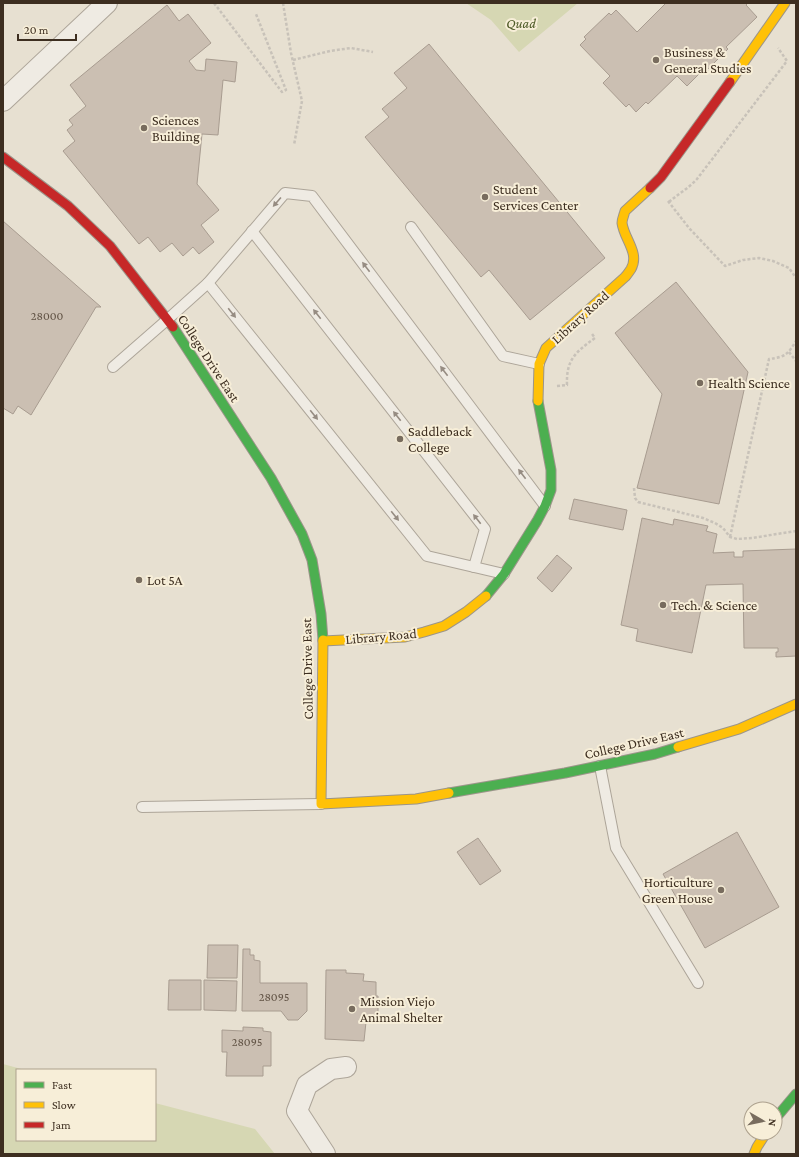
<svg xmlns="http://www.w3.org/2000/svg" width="799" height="1157" font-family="'Crimson Pro',serif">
	<rect width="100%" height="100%" fill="#e7e0d1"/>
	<g fill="#d6d7b3">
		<polygon points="466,3 578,3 519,52 491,20"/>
		<polygon points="3,1064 25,1070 17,1070 17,1140 155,1140 155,1103 255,1129 275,1154 3,1154"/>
	</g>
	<g fill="#cbbfb2" stroke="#a89c90">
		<polygon points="666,3 748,3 746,5 757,17 726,47 728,49 704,73 702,71 687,86 677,76 648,104 646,102 636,112 629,104 626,107 603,83 610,76 580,45 586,39 584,37 609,13 611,15 616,10 637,32"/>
		<polygon points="167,5 179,21 188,14 211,43 189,61 196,70 205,71 206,59 237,62 235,82 223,80 218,135 202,134 197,184 219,210 201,225 214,242 199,254 193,247 183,256 172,243 160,252 148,237 139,244 63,151 75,141 67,130 73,125 69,120 86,106 70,85"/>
		<polygon points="429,44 605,258 530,320 489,270 481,277 365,137 389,117 382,109 407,88 394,73"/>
		<polygon points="3,221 101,307 96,307 31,415 18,406 13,414 3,408"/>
		<polygon points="676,282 748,372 719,504 637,488 662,394 615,333"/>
		<polygon points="574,499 627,510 623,530 569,519"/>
		<polygon points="642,518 673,525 674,519 708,526 706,531 717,534 713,553 734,552 734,557 743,557 743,551 796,549 796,656 776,657 776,652 778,652 778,648 744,648 743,584 706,585 692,653 636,641 638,629 621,625"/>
		<polygon points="557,555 572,568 552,592 537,578"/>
		<polygon points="737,832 779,907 705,948 663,874"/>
		<polygon points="478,838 501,871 480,885 457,852"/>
		<polygon points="208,945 238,945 237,978 207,978"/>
		<polygon points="243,949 250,949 250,955 254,955 254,960 260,961 260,983 307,983 307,1011 298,1020 288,1020 281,1011 242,1011"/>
		<polygon points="326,970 346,970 346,973 364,974 363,981 376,982 376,996 378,996 378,1022 366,1022 364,1041 325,1039"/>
		<polygon points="169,980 201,980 201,1010 168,1010"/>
		<polygon points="204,980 237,981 236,1011 204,1010"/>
		<polygon points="243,1027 263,1028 263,1031 271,1032 271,1066 263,1066 263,1076 226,1076 227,1052 222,1052 222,1030 243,1031"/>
	</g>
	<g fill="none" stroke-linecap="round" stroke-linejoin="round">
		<g stroke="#ada599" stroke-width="12">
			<g id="lane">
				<polyline points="411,227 503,356 539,364"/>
				<polyline points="252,231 485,529 474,567"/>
				<polyline points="208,283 427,556 504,574"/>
				<polyline points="113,367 168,319 208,283 285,193 312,196 545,506"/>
				<polyline points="600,766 616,848 698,983"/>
				<polyline points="142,807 321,804"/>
			</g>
		</g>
		<g stroke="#ada599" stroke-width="22">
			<g id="street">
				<polyline points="3,101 107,3"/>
				<polyline points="325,1154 297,1111 307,1085 331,1069 346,1067"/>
			</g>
		</g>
		<g stroke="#9c958a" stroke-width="11">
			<g id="fast">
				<polyline points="173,327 271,478 302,534 312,560 321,614 323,640"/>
				<polyline points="486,596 504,574 537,521 545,506 551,490 551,470 538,401"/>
				<polyline points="449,793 565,773 655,754 678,747"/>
				<polyline points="775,1119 796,1094"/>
			</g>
		</g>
		<g stroke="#9c958a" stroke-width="11">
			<g id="slow">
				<polyline points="730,82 785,3"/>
				<path d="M538,401L539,364L546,348L625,277C627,275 629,272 631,269C640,253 624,239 622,223C622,219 624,215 625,211L650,188"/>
				<polyline points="323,640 321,804 416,799 449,793"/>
				<polyline points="323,641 405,637 424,632 444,626 466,612 486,596"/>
				<polyline points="678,747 739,729 796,704"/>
				<polyline points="754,1154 757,1147 766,1133"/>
			</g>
		</g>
		<g stroke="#9c958a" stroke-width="11">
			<g id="jam">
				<polyline points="3,157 68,206 110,246 173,327"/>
				<polyline points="650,188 661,177 730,82"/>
			</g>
		</g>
		<g stroke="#c8c2b9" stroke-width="2.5" stroke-dasharray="3 2" stroke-linecap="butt">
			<polyline points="214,3 282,92 286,90 256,14"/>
			<polyline points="283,3 291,53 302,101 294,145"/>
			<polyline points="293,60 330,51 351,48 373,52"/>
			<polyline points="668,201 689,228 725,266 743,260 759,258 773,261 789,268 796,278"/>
			<path d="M669,202C678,194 689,188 697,179L787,61L778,48"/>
			<polyline points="789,352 796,361"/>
			<path d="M557,386L567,385C566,359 576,352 595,338L592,334"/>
			<polyline points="634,488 635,498 638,502 703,518 715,523 723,528 730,537 737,539 752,538 796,531"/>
			<path d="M730,537L769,359C786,357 788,354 796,341"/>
		</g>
		<use href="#lane" stroke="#efebe3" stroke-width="10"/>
		<use href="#street" stroke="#efebe3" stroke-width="20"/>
		<use href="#fast" stroke="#4caf50" stroke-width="9"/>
		<use href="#slow" stroke="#ffc107" stroke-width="9"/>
		<use href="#jam" stroke="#c62828" stroke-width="9"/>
	</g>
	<defs><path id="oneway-solid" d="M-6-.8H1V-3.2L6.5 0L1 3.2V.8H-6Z"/></defs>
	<g fill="#968c82">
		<use href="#oneway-solid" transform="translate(277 202) rotate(131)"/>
		<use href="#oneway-solid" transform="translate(366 267) rotate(-127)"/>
		<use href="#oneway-solid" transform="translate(232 313) rotate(51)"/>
		<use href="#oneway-solid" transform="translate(317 314) rotate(-128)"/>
		<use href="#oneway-solid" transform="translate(444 371) rotate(-127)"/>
		<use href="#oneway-solid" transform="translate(314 415) rotate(51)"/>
		<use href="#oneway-solid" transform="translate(397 416) rotate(-128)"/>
		<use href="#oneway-solid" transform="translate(522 474) rotate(-127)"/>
		<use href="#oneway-solid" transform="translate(395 516) rotate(51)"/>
		<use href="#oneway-solid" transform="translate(477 519) rotate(-128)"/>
	</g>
	<g fill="#786c5e" stroke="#f7eed8" stroke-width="1.5">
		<circle cx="656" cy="60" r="4"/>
		<circle cx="144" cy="128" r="4"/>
		<circle cx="485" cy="197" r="4"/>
		<circle cx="700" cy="383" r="4"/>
		<circle cx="400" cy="439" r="4"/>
		<circle cx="139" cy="580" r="4"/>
		<circle cx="663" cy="605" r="4"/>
		<circle cx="721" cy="890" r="4"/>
		<circle cx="352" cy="1009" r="4"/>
	</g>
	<g text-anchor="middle" stroke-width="4" stroke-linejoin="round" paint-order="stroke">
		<g font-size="12" fill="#605244">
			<text x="47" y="320">28000</text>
			<text x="274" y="1001">28095</text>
			<text x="247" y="1046">28095</text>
		</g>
		<g font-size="14" font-style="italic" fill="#4d5a26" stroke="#f7eed8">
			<text x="521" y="28">Quad</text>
		</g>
		<g font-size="14" fill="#3d2e20" stroke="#f7eed8" text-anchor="start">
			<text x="664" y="57">Business &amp;<tspan x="664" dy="16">General Studies</tspan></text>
			<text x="152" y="125">Sciences<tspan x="152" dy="16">Building</tspan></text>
			<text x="493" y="194">Student<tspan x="493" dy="16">Services Center</tspan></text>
			<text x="708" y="388">Health Science</text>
			<text x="408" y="436">Saddleback<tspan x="408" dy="16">College</tspan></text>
			<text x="147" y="585">Lot 5A</text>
			<text x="671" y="610">Tech. &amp; Science</text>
			<text x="713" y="887" text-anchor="end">Horticulture<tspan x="713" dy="16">Green House</tspan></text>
			<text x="360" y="1006">Mission Viejo<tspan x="360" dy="16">Animal Shelter</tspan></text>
		</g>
		<g font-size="14" fill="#3d2e20" stroke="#f7eed8">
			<text transform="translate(580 317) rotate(-42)" y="5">Library Road</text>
			<text transform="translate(209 358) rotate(57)" y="5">College Drive East</text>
			<text transform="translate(381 636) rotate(-5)" y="5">Library Road</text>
			<text transform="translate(307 669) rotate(-91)" y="5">College Drive East</text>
			<text transform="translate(634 743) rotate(-13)" y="5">College Drive East</text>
		</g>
	</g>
	<rect width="799" height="1157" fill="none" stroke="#3d2e20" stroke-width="8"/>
	<rect x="16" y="1069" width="140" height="72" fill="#f7eed8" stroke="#ada18e"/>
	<rect x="24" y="1082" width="20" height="6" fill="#4caf50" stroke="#ada18e"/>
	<text x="52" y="1089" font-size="12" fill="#3d2e20">Fast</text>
	<rect x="24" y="1102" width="20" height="6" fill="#ffc107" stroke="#ada18e"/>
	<text x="52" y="1109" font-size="12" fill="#3d2e20">Slow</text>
	<rect x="24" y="1122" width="20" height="6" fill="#c62828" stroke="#ada18e"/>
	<text x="52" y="1129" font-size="12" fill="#3d2e20">Jam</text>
	<g transform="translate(763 1121) rotate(99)"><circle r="19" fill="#f7eed8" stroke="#ada18e"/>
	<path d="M0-3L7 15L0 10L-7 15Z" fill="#786c5e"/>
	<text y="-6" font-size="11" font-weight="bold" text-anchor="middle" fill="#3d2e20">N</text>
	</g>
	<path d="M18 34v6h58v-6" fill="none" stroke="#3d2e20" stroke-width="2"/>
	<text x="24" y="34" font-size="12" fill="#3d2e20" stroke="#f7eed8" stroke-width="3" paint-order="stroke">20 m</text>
</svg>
